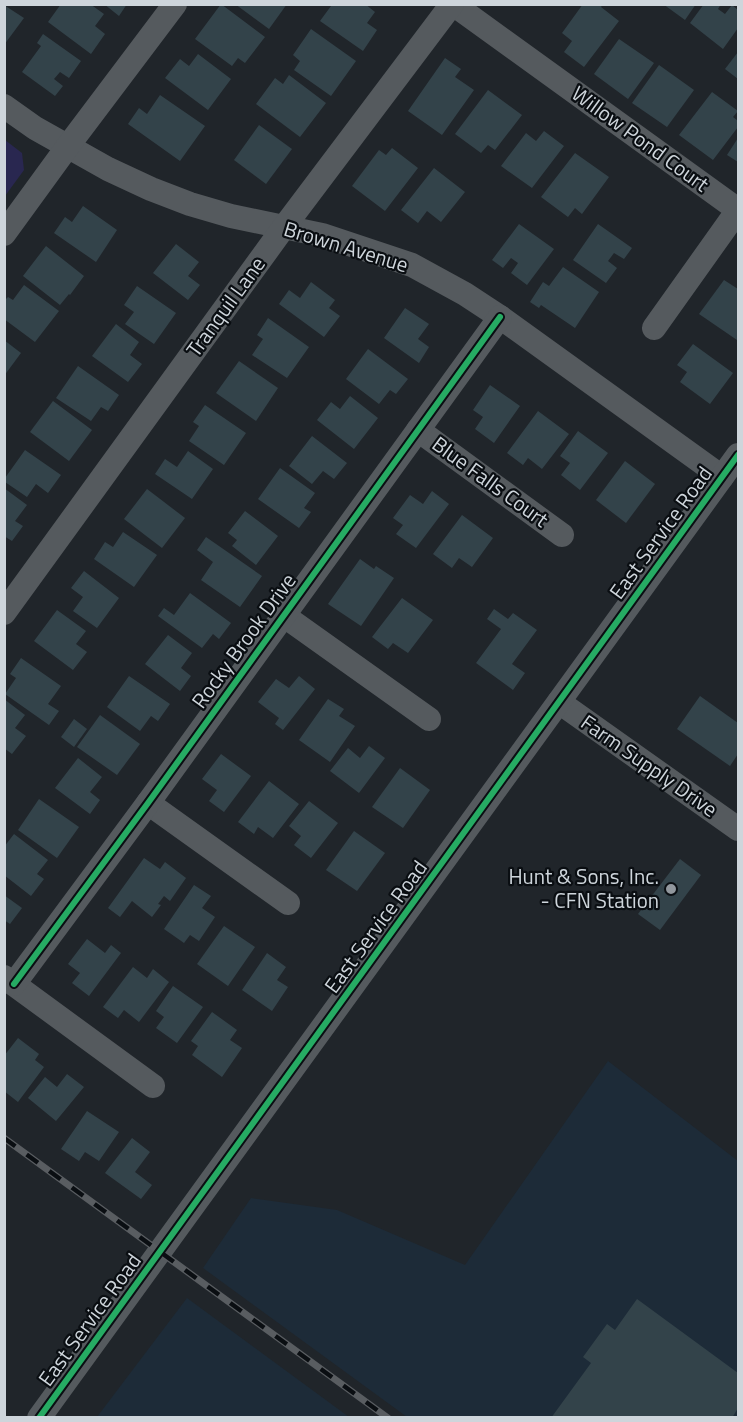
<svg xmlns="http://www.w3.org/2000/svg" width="743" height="1422" font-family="'Titillium Web',sans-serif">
	<rect width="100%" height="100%" fill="#20252a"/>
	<g fill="#1d2b38">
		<polygon points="608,1061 738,1161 738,1417 407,1417 203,1268 251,1198 337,1210 465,1265"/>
		<polygon points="187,1298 349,1417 97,1417"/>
	</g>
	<polygon fill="#292750" points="5,140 22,153 24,170 5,196"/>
	<g fill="#33434a">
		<polygon points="61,4 90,4 104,14 95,26 105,34 91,54 48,22"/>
		<polygon points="104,4 127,4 119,16"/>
		<polygon points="221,4 265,37 245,63 238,58 232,66 195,39"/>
		<polygon points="235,4 287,4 269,29"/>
		<polygon points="328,4 365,4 375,12 367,23 377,30 363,51 320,21 331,6"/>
		<polygon points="583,4 603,4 601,7 619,21 584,67 564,52 572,41 562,33"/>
		<polygon points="663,4 696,4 685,20"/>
		<polygon points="704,4 721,4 718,9 725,14 732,5 738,10 738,28 723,49 690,23"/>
		<polygon points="4,5 24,18 4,45"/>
		<polygon points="311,29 356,61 331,96 294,70 300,61 293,55"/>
		<polygon points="43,34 81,61 69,78 60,72 54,79 63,86 55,96 22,72 41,46 37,43"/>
		<polygon points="619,39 654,63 628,99 594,74"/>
		<polygon points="738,52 738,79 725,69"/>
		<polygon points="198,54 231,79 208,110 165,78 180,59 189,66"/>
		<polygon points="445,58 461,69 455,77 474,90 442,135 408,111"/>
		<polygon points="659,65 694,90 667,127 632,103"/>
		<polygon points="289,75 326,103 300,137 256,104 275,78 283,84"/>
		<polygon points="488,90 522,115 495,150 488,145 481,153 455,134"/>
		<polygon points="712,92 738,111 733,117 738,121 738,127 713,160 679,135"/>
		<polygon points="160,95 205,126 180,161 128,124 139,108 147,114"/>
		<polygon points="259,125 292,149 266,184 234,160"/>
		<polygon points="544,131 564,146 532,188 501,166 526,133 536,141"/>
		<polygon points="738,138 738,162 727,155"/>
		<polygon points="392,148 418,168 385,211 352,186 379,150 386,155"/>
		<polygon points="575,153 609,177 582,214 575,208 568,217 541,197"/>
		<polygon points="434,168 465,192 441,222 427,211 418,223 401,210"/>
		<polygon points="83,206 117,230 96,262 54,233 65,217 72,222"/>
		<polygon points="519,224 554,249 527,285 511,273 518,263 511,258 503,268 492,260"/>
		<polygon points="598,224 632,248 624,259 614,253 608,261 617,268 606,283 573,260"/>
		<polygon points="176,244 199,262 188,276 200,285 188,300 153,273"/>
		<polygon points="46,246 84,276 70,295 69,294 60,305 23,276"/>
		<polygon points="563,267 599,292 575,328 541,305 539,308 530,302 543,282 549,286"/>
		<polygon points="724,280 738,289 738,338 737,340 699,314"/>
		<polygon points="311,282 335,300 329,308 340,316 324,337 279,304 289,290 300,298"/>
		<polygon points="24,285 59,311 35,342 4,319 4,301 8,297 13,300"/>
		<polygon points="137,286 176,313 154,344 125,324 134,312 124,305"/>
		<polygon points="405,308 429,324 418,339 429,347 419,363 384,338"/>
		<polygon points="268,318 309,347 287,378 252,355 263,339 257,335"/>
		<polygon points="116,324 139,342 130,355 142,364 128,382 92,356"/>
		<polygon points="4,340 21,353 4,376"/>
		<polygon points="693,344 733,373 710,404 680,382 687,372 677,365"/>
		<polygon points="368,349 408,379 396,394 390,390 379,404 346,379"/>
		<polygon points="239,361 278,388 256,421 216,393"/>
		<polygon points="78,366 119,395 108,411 101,407 91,421 56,398"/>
		<polygon points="490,385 520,406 494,443 475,429 483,417 473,410"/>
		<polygon points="350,396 378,418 354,449 317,420 331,402 340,409"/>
		<polygon points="53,401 92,430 69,461 30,432"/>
		<polygon points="205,405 246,433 224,465 189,441 199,426 193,422"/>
		<polygon points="538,411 569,434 542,469 528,458 523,465 507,453"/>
		<polygon points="578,431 608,453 580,490 561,475 570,463 560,456"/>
		<polygon points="312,436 347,463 334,479 323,471 312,484 289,466"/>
		<polygon points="25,450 61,475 48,493 36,484 27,497 5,482 5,478"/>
		<polygon points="188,451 213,469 192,499 155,474 165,459 177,467"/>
		<polygon points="625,461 655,484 626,523 596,500"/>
		<polygon points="280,468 315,493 304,508 311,512 299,528 258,499"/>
		<polygon points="4,488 27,505 15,521 23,526 12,541 4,536"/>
		<polygon points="147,489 185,518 162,548 124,519"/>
		<polygon points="432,491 449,504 416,548 396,534 403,525 393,518 410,495 423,504"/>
		<polygon points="245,511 278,536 256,565 232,546 237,540 228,533"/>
		<polygon points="462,515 493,538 472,567 459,558 452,568 433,554"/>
		<polygon points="123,532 157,555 134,587 94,559 105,542 113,547"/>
		<polygon points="206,537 262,576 240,607 201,580 213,562 197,550"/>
		<polygon points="360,559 374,569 376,566 394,578 361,626 328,604"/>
		<polygon points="84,571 119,598 97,628 73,611 83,597 71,588"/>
		<polygon points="190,593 231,623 219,639 213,634 202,648 158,616 164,608 174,615"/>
		<polygon points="402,598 433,620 408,653 393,643 388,649 372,637"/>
		<polygon points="494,609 508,619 513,613 537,630 512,664 525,673 513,690 476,663 501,629 487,619"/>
		<polygon points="57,610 86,631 76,644 87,652 73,670 34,641"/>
		<polygon points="168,635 192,653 181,668 191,676 180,691 145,664"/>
		<polygon points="21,658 61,686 48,704 59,711 49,725 5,694 16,678 10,674"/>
		<polygon points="129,676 170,704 158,721 151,716 140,731 107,707"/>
		<polygon points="299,676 315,689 283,730 275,724 279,718 258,702 276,679 289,688"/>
		<polygon points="700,696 738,723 738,754 730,766 677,729"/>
		<polygon points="4,699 25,715 15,728 26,736 12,754 4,748"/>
		<polygon points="328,699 344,709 339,716 355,726 330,762 299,740"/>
		<polygon points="100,715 140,744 117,775 77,747"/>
		<polygon points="74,719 87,729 74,747 61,737"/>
		<polygon points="369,746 385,758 359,793 330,771 348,748 360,758"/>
		<polygon points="221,754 251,776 224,812 209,801 217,790 202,779"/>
		<polygon points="78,758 102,777 90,792 100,800 90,814 55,788"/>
		<polygon points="400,768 430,790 403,828 372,807"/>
		<polygon points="269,781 299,804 273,838 258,827 254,834 238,822"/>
		<polygon points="39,799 79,827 57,858 18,830"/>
		<polygon points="309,801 338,823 311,858 294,845 301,836 289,826"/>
		<polygon points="354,831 385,853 357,891 326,870"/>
		<polygon points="14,834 48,860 37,874 44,879 31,896 4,875 4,847"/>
		<polygon points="144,858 160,869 165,862 186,878 170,901 164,896 158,904 161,905 152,917 132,901 120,917 108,908"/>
		<polygon points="680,859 701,875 660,930 638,914"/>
		<polygon points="194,885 211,896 202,908 215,917 199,941 190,935 184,943 164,929"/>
		<polygon points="4,895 22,908 10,924 4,920"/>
		<polygon points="224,926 255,947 228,986 197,964"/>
		<polygon points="87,939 105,953 111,945 121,953 89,996 72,983 80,973 68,964"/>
		<polygon points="267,953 286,967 277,980 288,987 272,1011 242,990"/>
		<polygon points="133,967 147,978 153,969 169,982 139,1022 124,1010 118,1018 103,1007"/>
		<polygon points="173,986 203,1007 177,1043 156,1028 164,1017 156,1011"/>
		<polygon points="212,1012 237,1030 230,1040 242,1048 222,1077 192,1055 198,1046 191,1041"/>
		<polygon points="18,1038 39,1054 35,1060 44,1067 18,1102 4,1091 4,1056"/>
		<polygon points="67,1074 84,1087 56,1121 28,1098 45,1077 57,1087"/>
		<polygon points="87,1111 119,1132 99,1161 85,1152 79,1161 61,1149"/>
		<polygon points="132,1138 150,1152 135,1172 152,1185 141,1199 105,1173"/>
		<polygon points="637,1299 738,1373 738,1408 732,1418 551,1418 591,1363 583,1357 607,1324 615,1330"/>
	</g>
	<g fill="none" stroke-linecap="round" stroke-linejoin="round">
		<g stroke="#555a5e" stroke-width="24">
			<polyline points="453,4 738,210 654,328"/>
			<polyline points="4,106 35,128 108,169 151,189 190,204 231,216 322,235 412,265 465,294 500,317 722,477"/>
			<polyline points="4,234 68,146 175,4"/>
			<polyline points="418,430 562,535"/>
			<polyline points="4,613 284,227 452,4"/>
			<polyline points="283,615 429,719"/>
			<polyline points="559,702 738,829"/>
			<polyline points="148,803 288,903"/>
			<polyline points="4,977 153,1086"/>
			<polyline points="14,984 148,803 500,317"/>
			<polyline points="39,1418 738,455"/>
		</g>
		<g stroke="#595d61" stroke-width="7">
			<polyline id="rail" points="4,1138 388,1418"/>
		</g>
		<use href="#rail" stroke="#0a0e12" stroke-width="4.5" stroke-dasharray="14" stroke-linecap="butt"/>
		<g stroke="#0a0e12" stroke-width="10">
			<g id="cycleway">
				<polyline points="14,984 148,803 500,317"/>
				<polyline points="39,1418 738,455"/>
			</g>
		</g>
		<use href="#cycleway" stroke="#26ab63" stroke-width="6"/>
	</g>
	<circle fill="#91979d" stroke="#0a0e12" stroke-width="2" cx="671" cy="889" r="6"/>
	<g text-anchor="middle" stroke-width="4.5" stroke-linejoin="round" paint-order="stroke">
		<g font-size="21" fill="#ced5db" stroke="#0a0e12">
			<text transform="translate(640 139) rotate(36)" y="7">Willow Pond Court</text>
			<text transform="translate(346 247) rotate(17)" y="7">Brown Avenue</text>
			<text transform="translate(226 307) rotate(-54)" y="7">Tranquil Lane</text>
			<text transform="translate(490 482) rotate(36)" y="7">Blue Falls Court</text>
			<text transform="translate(661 533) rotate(-54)" y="7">East Service Road</text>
			<text transform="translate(244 641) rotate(-54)" y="7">Rocky Brook Drive</text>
			<text transform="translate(649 766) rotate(35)" y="7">Farm Supply Drive</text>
			<text transform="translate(376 927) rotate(-54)" y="7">East Service Road</text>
			<text transform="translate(90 1320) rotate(-54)" y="7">East Service Road</text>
		</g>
		<g font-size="21" fill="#ced5db" stroke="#0a0e12" text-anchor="end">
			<text x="659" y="884">Hunt &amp; Sons, Inc.<tspan x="659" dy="24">- CFN Station</tspan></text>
		</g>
	</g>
	<rect width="743" height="1422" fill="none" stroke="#ced5db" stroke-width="12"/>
</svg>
